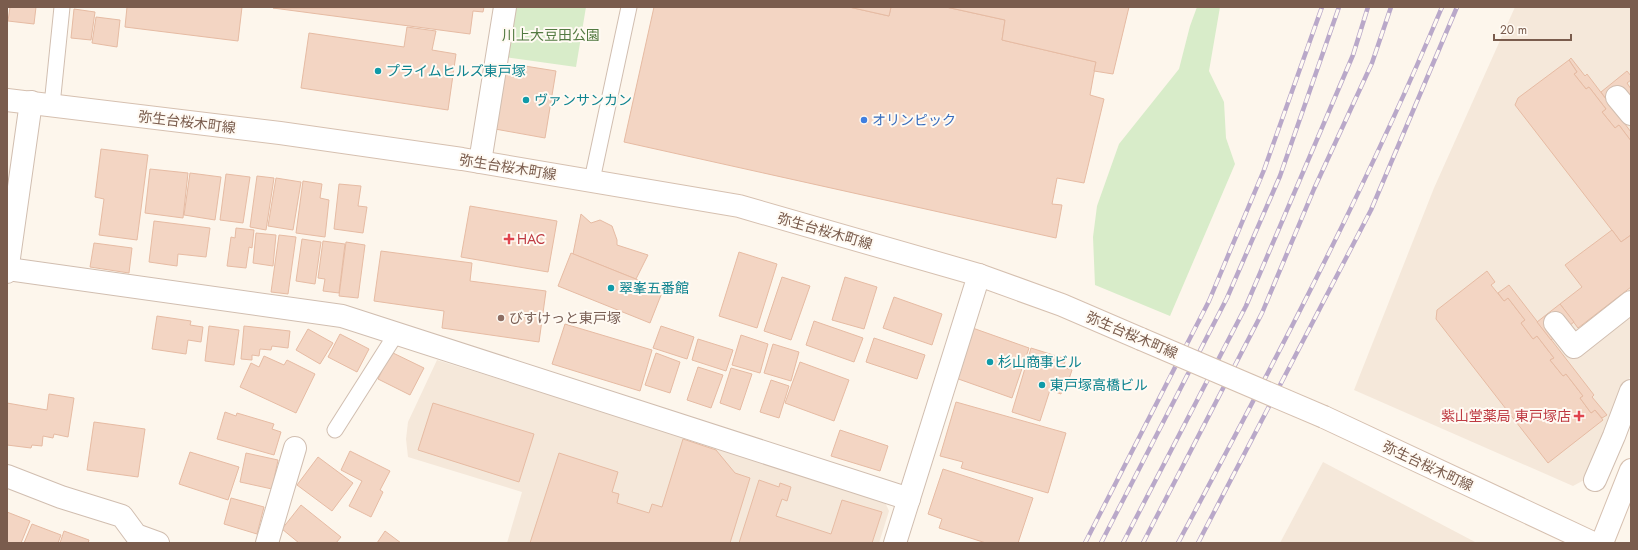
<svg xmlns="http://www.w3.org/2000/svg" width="1638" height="550" font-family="Jost,'Noto Sans JP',sans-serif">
	<rect width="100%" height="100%" fill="#fdf6ec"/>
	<g fill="#f5e8da">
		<polygon points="1515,7 1631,7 1631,374 1606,438 1586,479 1573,486 1354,390 1434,188"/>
		<polygon points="437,360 758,459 884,500 889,511 879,543 507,543 522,492 408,457 406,439 408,422"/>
		<polygon points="1323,462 1477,543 1280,543"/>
	</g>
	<g fill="#d8ecc9">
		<polygon points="513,7 586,7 576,67 505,57"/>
		<polygon points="1197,7 1220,7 1209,71 1224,102 1226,138 1235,164 1170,316 1095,285 1093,237 1097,206 1119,144 1179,69 1190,26"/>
	</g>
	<g fill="#f3d5c3" stroke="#e6bba3">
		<polygon points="10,7 36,7 34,24 8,21"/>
		<polygon points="127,7 242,7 238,41 125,27"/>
		<polygon points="484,7 483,12 473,11 470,34 273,8"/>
		<polygon points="654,7 849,7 889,16 891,7 946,7 1005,20 1002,40 1096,62 1090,95 1104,99 1084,183 1057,178 1052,204 1062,205 1056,238 624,142"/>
		<polygon points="849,7 891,7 889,16"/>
		<polygon points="946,7 1129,7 1113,74 1094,71 1096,62 1002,40 1005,20"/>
		<polygon points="74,9 95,12 91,40 71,38"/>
		<polygon points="96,17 120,20 117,47 92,43"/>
		<polygon points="407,27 436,31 432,50 456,54 448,110 301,88 309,33 404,47"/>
		<polygon points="1571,58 1585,76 1587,74 1631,132 1631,141 1619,125 1615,128 1602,112 1606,109 1589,87 1586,89 1574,74 1577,72 1569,60"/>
		<polygon points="1569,60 1577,72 1574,74 1586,89 1589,87 1606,109 1602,112 1615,128 1619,125 1631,141 1631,235 1621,242 1515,105 1518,98"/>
		<polygon points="506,63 556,71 545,138 495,129"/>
		<polygon points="1627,71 1631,76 1631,80 1627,83 1631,89 1631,100 1616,112 1601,92"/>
		<polygon points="101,149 148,155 137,240 99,235 104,199 95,197"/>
		<polygon points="150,169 188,173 183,218 145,213"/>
		<polygon points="190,173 221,177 215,220 184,215"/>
		<polygon points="226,174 250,177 243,223 220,220"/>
		<polygon points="257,176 274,178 266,230 250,227"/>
		<polygon points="276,178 301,182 293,230 268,226"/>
		<polygon points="303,181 322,184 320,198 329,200 325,237 296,233"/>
		<polygon points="339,184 361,186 358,206 367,207 363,233 334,229"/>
		<polygon points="470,206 557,221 548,272 461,257"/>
		<polygon points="581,214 591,223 600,220 612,226 617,240 617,245 648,255 636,279 573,254"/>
		<polygon points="154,221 210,228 206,257 178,254 177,266 149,262"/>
		<polygon points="236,228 254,230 252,248 249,247 246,268 227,266 231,237 235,238"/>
		<polygon points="1612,230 1621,242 1631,235 1631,287 1578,328 1560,304 1582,287 1565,265"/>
		<polygon points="256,233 276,235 273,266 253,263"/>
		<polygon points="279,235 296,237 288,294 271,292"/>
		<polygon points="302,239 321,242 315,284 296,281"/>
		<polygon points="323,241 345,244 339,293 323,291 325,279 318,278"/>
		<polygon points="346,242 365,245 358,298 339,296"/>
		<polygon points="94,243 132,248 129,273 90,267"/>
		<polygon points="381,251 472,263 470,281 546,291 539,342 442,328 444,311 374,301"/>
		<polygon points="739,252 777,264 757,328 719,316"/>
		<polygon points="571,253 663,290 650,323 558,286"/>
		<polygon points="1487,271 1495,282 1491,285 1504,301 1508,298 1525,320 1521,323 1533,339 1537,336 1554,358 1550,360 1563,376 1566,374 1583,396 1580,398 1591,413 1595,410 1603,420 1548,463 1436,319 1437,310"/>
		<polygon points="782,277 810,286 791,340 764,331"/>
		<polygon points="845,277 877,287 864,329 832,320"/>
		<polygon points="1509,285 1594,395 1592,397 1607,415 1602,418 1595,410 1591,413 1580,398 1583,396 1566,374 1563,376 1550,360 1554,358 1537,336 1533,339 1521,323 1525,320 1508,298 1504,301 1498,293"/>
		<polygon points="894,297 942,314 932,345 883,328"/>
		<polygon points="1560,304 1574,322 1551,340 1537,322"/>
		<polygon points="157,316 191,321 190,325 203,327 201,342 188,340 186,354 152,349"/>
		<polygon points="814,321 863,338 854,362 806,345"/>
		<polygon points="565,324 652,350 640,391 552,364"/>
		<polygon points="209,326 239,330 234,365 205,361"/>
		<polygon points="244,326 290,331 288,348 272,346 271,350 260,349 259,356 252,355 252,360 241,359"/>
		<polygon points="661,326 694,337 687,359 653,348"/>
		<polygon points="967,326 1029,348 1012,398 950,376"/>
		<polygon points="308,329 333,343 320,364 296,350"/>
		<polygon points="340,334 369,349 357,372 328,357"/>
		<polygon points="741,335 768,344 760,373 732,365"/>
		<polygon points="874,338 925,355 917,379 866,362"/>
		<polygon points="698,339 733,350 726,371 692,360"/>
		<polygon points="773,344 799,352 791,381 764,373"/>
		<polygon points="1031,348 1066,359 1063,367 1072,370 1069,379 1066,378 1061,394 1050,390 1040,421 1012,412"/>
		<polygon points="391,352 424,368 410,395 378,379"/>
		<polygon points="656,353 680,362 670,393 645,385"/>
		<polygon points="264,356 284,365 287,360 315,374 296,413 240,387 251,363 259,367"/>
		<polygon points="800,362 849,380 834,421 785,403"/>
		<polygon points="698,367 723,375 711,408 687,400"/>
		<polygon points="731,368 752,374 740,410 720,403"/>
		<polygon points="771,380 789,386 779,418 760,412"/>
		<polygon points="49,394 74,398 68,437 54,434 53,438 43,436 42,446 32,445 31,448 7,445 7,403 47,410"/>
		<polygon points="956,402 1066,433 1048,493 961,468 963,462 940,456"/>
		<polygon points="433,403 534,434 519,482 418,450"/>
		<polygon points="225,412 236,416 237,413 274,424 272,429 281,432 274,455 217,439"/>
		<polygon points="94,422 145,429 138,477 87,470"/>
		<polygon points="840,430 888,446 880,471 831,456"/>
		<polygon points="683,439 716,450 735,473 750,478 730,543 530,543 559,453 618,472 612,492 619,494 617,503 649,513 652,504 662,507"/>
		<polygon points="350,451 390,471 380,490 383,492 371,517 349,506 362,481 341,470"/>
		<polygon points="190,452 239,467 228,500 179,484"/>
		<polygon points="246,453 278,460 272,489 240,482"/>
		<polygon points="318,457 353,483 332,511 297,485"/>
		<polygon points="943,469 1033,498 1018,543 986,543 939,528 942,519 928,514"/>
		<polygon points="759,480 779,487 780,483 791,487 787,501 782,499 776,516 831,534 842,500 882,512 872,543 739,543"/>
		<polygon points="231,498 264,507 257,534 224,524"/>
		<polygon points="301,505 341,537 336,543 299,543 282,529"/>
		<polygon points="7,512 30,521 21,543 7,543"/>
		<polygon points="32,524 61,535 58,543 24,543"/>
		<polygon points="64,531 89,540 88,543 60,543"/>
		<polygon points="385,531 401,543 377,543"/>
	</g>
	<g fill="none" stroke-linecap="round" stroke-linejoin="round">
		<g stroke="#d1beb0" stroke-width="17">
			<g id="lane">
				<polyline points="52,105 62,7"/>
				<polyline points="592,180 629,7"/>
				<polyline points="335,430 396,334"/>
			</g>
		</g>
		<g stroke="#d1beb0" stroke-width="24">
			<g id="street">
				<polyline points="1617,97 1631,114"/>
				<polyline points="480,162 505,7"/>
				<polyline points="8,269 342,316 909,499"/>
				<polyline points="7,272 31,102"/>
				<polyline points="1555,323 1574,347 1631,302"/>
				<polyline points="7,476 61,497 122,516 136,535 158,543"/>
				<polyline points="1595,480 1614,436 1631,391"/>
				<polyline points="267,543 295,448"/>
				<polyline points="895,543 979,275"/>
			</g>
		</g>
		<g stroke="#d6c0b0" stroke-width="24">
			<g id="secondary">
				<polyline points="7,100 280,133 462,159 739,206 979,275 1062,305 1141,339"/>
				<polyline points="1324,417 1593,543"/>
				<polyline points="1602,543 1631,470"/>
			</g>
		</g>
		<use href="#lane" stroke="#fff" stroke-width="15"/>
		<use href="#street" stroke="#fff" stroke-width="22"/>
		<use href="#secondary" stroke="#fff" stroke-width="22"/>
		<g stroke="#b9a8c9" stroke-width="4.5">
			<g id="rail">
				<polyline points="1085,543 1209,301 1264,170 1322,7"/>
				<polyline points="1101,543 1227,298 1280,176 1339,7"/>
				<polyline points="1123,543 1246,306 1353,55 1368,7"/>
				<polyline points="1143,543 1262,313 1314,189 1372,63 1391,7"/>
				<path d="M1178,543C1272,367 1365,191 1442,7"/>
				<polyline points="1198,543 1371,210 1457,7"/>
			</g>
		</g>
		<use href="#rail" stroke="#fffaf3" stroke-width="3" stroke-dasharray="9" stroke-linecap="butt"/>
		<g stroke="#d6c0b0" stroke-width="24" stroke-linecap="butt">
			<polyline id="secondary-bridge" points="1141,339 1324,417"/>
		</g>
		<use href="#secondary-bridge" stroke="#fff" stroke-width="22"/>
	</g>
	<g fill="#0f9aa8" stroke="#fffaf3" stroke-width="1.5">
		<circle cx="378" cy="71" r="4"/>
		<circle cx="526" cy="100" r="4"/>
		<circle cx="611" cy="288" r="4"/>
		<circle cx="990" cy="362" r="4"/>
		<circle cx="1042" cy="385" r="4"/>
	</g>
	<circle fill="#3f7fe0" stroke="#fffaf3" stroke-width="1.5" cx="864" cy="120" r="4"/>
	<g fill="#e0444e" stroke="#fffaf3" stroke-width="1.5">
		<path d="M507 233h4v4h4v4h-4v4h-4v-4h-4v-4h4z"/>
		<path d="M1577 410h4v4h4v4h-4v4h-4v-4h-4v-4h4z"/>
	</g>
	<circle fill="#8d6e63" stroke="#fffaf3" stroke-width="1.5" cx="501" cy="318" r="4"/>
	<g text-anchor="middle" stroke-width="4" stroke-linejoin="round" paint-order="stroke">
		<g font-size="14" fill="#537a41" stroke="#fffaf3">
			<text x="551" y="40">川上大豆田公園</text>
		</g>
		<g font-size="14" fill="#0d838f" stroke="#fffaf3" text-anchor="start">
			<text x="386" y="76">プライムヒルズ東戸塚</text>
			<text x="534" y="105">ヴァンサンカン</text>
			<text x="619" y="293">翠峯五番館</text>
			<text x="998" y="367">杉山商事ビル</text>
			<text x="1050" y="390">東戸塚高橋ビル</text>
		</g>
		<g font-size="14" fill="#366cbe" stroke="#fffaf3" text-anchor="start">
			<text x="872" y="125">オリンピック</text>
		</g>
		<g font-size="14" fill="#7a5c4d" stroke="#fffaf3">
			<text transform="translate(187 122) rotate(7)" y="5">弥生台桜木町線</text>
			<text transform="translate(508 167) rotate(9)" y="5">弥生台桜木町線</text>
			<text transform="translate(825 231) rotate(16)" y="5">弥生台桜木町線</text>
			<text transform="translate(1132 335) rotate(23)" y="5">弥生台桜木町線</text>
			<text transform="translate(1428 466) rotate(25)" y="5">弥生台桜木町線</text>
		</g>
		<g font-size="14" fill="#be3a42" stroke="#fffaf3" text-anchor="start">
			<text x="517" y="244">HAC</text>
			<text x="1571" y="421" text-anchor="end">紫山堂薬局 東戸塚店</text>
		</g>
		<g font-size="14" fill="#785e54" stroke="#fffaf3" text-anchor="start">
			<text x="509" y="323">びすけっと東戸塚</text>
		</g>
	</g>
	<rect width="1638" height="550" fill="none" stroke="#7a5c4d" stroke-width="16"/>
	<path d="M1494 34v6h77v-6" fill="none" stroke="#7a5c4d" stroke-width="2"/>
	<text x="1500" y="34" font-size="12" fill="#7a5c4d" stroke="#fffaf3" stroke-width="3" paint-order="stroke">20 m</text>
</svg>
